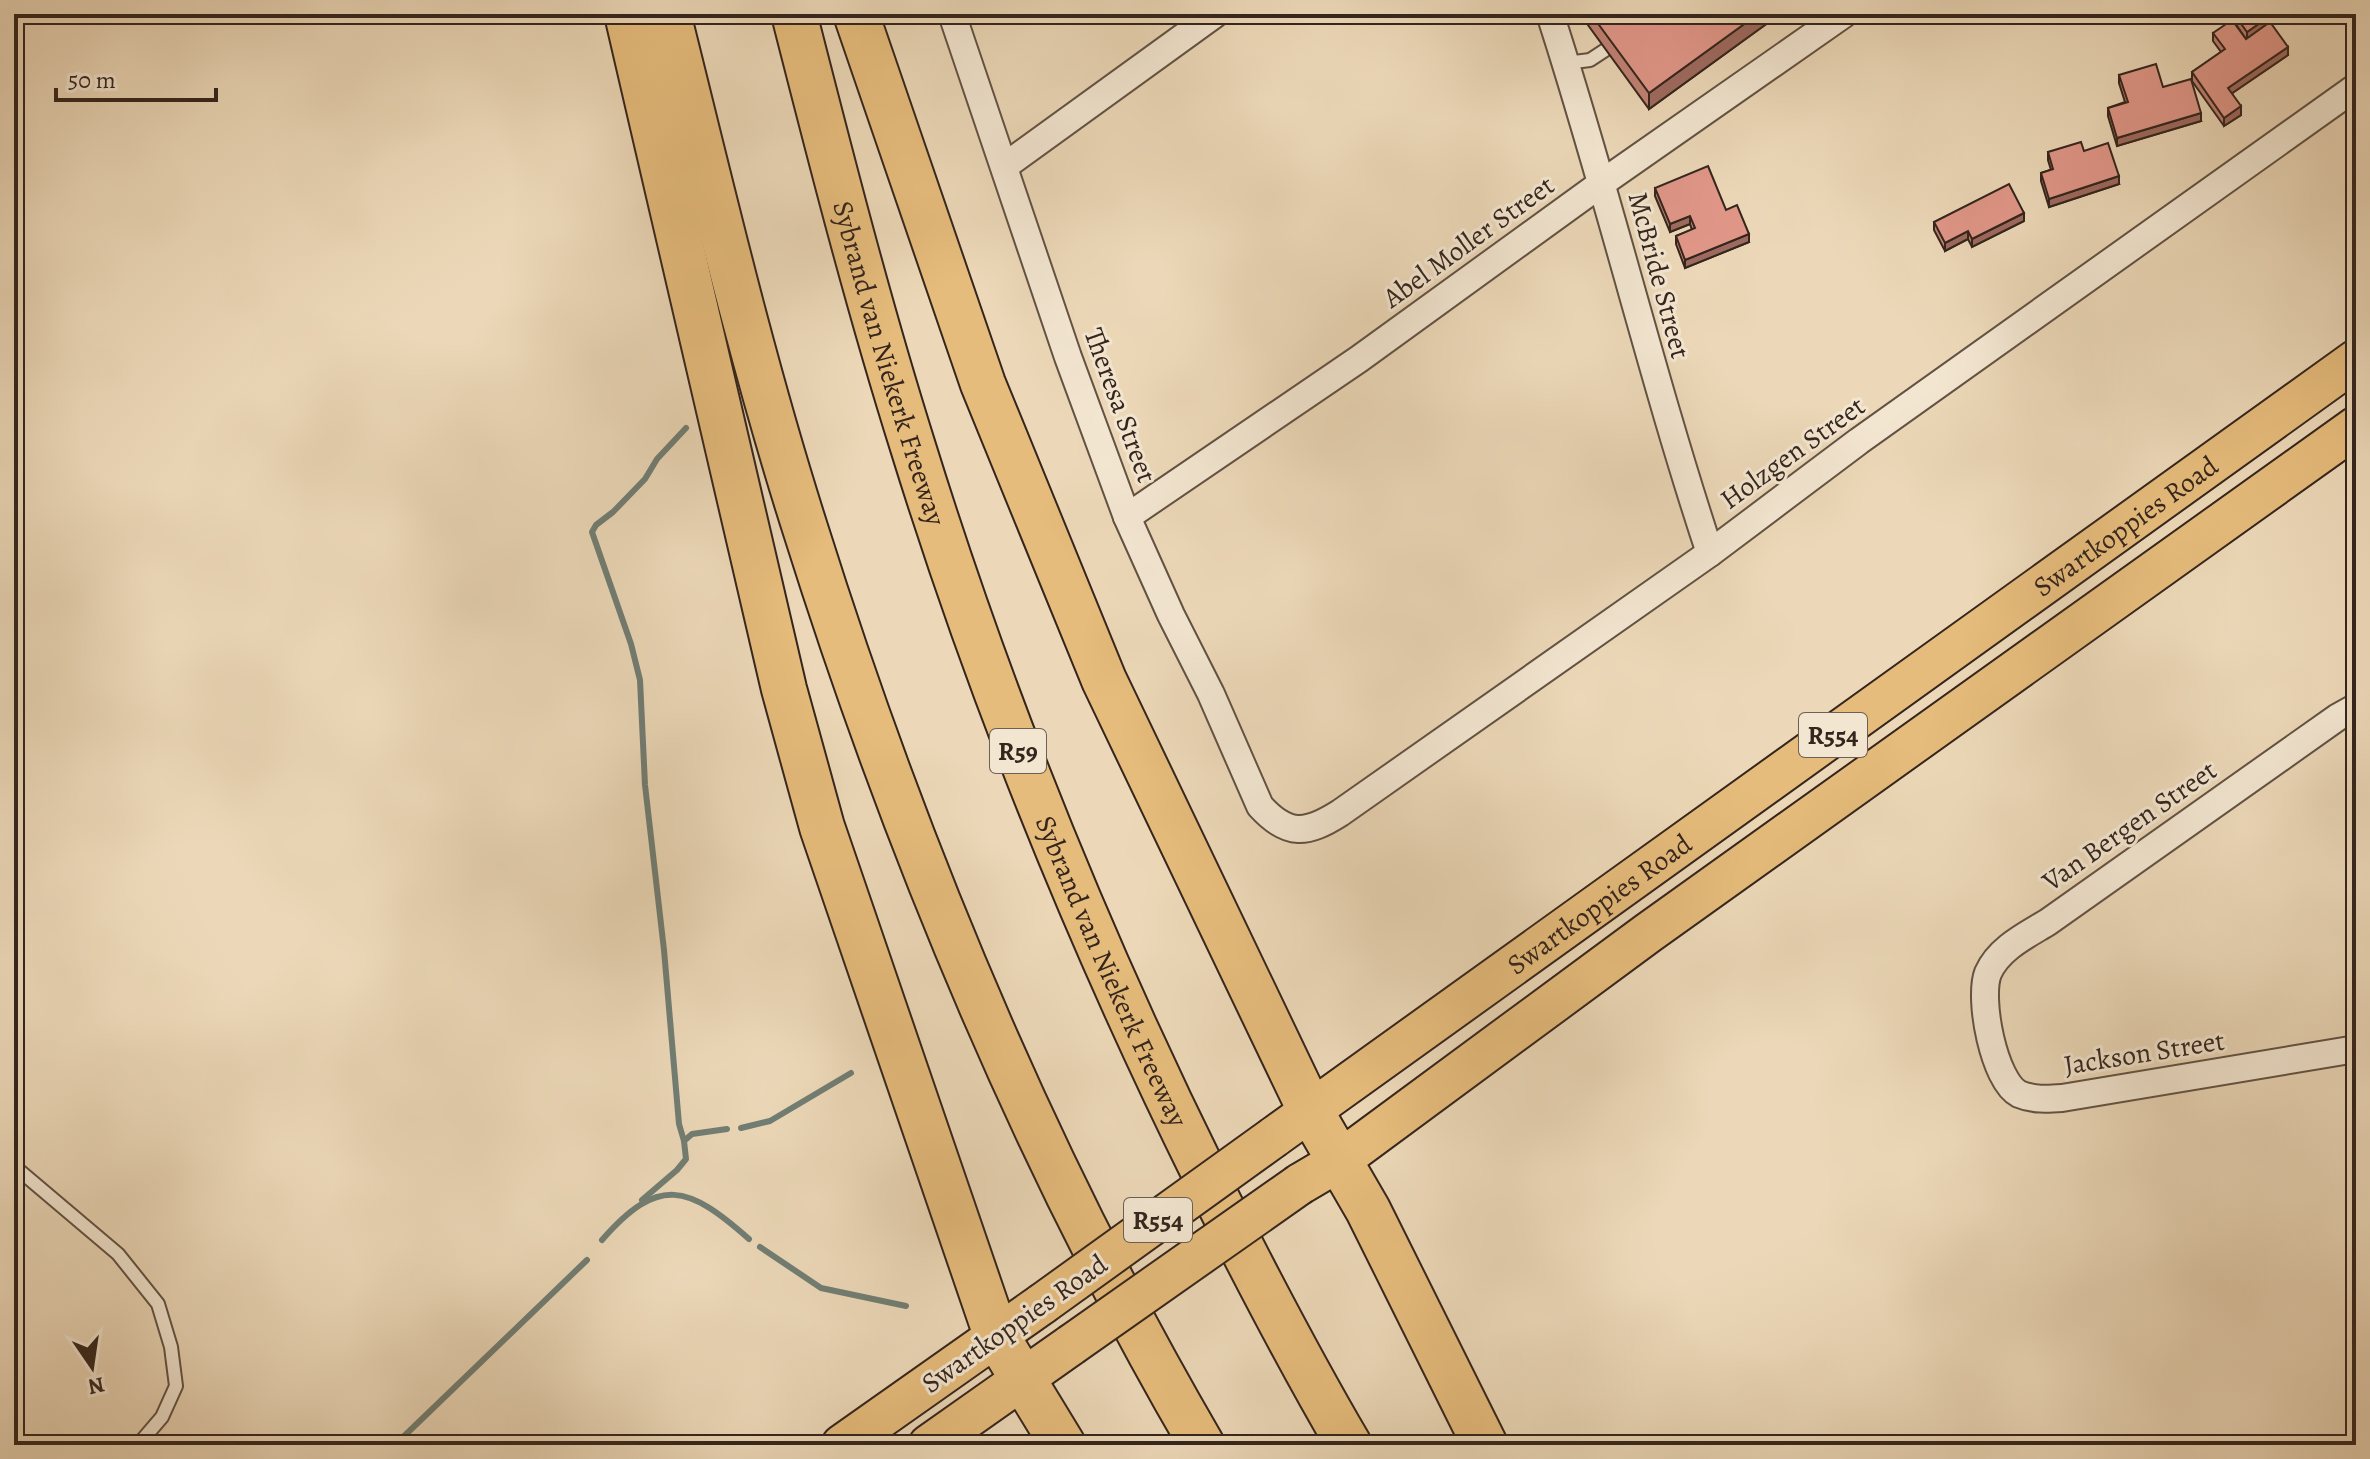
<svg xmlns="http://www.w3.org/2000/svg" width="2370" height="1459" font-family="Alegreya,serif">
	<rect width="100%" height="100%" fill="#ecd8b8"/>
	<filter id="stains"><feTurbulence type="fractalNoise" baseFrequency=".0025" numOctaves="4"/><feColorMatrix values="0 0 0 0 .2 0 0 0 0 .09 0 0 0 0 .02 0 0 0 .5 -.17"/></filter>
	<radialGradient id="worn" r=".72"><stop offset=".6" stop-color="#630" stop-opacity="0"/><stop offset="1" stop-color="#630" stop-opacity=".3"/></radialGradient>
	<g fill="none" stroke-linecap="round" stroke-linejoin="round">
		<g stroke="#717e74" stroke-width="6">
			<polyline points="741,1128 770,1121 851,1073"/>
			<polyline points="684,1141 679,1124 664,950 645,785 640,680 631,644 592,532 596,525 613,512 645,479 657,459 686,428"/>
			<polyline points="642,1200 677,1170 686,1159 684,1141 692,1134 727,1129"/>
			<path d="M602,1240C659,1175 688,1185 749,1239"/>
			<polyline points="760,1247 821,1288 906,1306"/>
			<polyline points="377,1445 399,1441 587,1260"/>
		</g>
		<g stroke="#625244" stroke-width="16">
			<g id="lane">
				<polyline points="1566,63 1590,60 1619,41"/>
				<polyline points="14,1166 118,1254 158,1304 171,1347 176,1386 162,1417 138,1445"/>
			</g>
		</g>
		<g stroke="#625244" stroke-width="30">
			<g id="street">
				<path d="M952,14L1068,357L1127,517L1171,615L1211,694L1260,806C1288,837 1307,834 1340,813L1710,553L1859,441L2356,87"/>
				<path d="M1550,14C1608,192 1651,375 1710,553"/>
				<polyline points="1005,166 1215,14"/>
				<polyline points="1127,517 1359,359 1602,183 1844,14"/>
				<path d="M2356,707L2338,717L2048,922C2027,935 1999,948 1988,973C1978,999 1994,1081 2019,1094C2033,1100 2048,1099 2062,1098L2356,1049"/>
			</g>
		</g>
		<g stroke="#34251d" stroke-width="44">
			<g id="primary">
				<path id="s1" d="M1274,1137L2356,360"/>
				<polyline points="1300,1184 1339,1161 1648,933 2356,427"/>
				<polyline points="842,1445 1042,1304"/>
				<polyline points="929,1445 1071,1345"/>
			</g>
		</g>
		<g stroke="#34251d" stroke-width="48">
			<g id="highway">
				<polyline points="627,14 784,689 822,827 996,1335 1063,1445"/>
				<path d="M668,14C711,186 751,359 805,528C904,843 1035,1159 1202,1445"/>
				<path id="s2" d="M794,14C831,159 868,304 913,447C991,699 1090,943 1207,1179C1252,1269 1298,1358 1349,1445"/>
				<polyline points="856,14 983,384 1104,680 1310,1110 1368,1210 1485,1445"/>
			</g>
		</g>
		<use href="#lane" stroke="#f3e6d1" stroke-width="12"/>
		<use href="#street" stroke="#f3e6d1" stroke-width="26"/>
		<use href="#primary" stroke="#e6bc7c" stroke-width="40"/>
		<use href="#highway" stroke="#e6bc7c" stroke-width="44"/>
		<g stroke="#34251d" stroke-width="44" stroke-linecap="butt">
			<g id="primary-bridge">
				<polyline points="1042,1304 1274,1137"/>
				<polyline points="1071,1345 1300,1184"/>
			</g>
		</g>
		<use href="#primary-bridge" stroke="#e6bc7c" stroke-width="40"/>
	</g>
	<g fill="#c28276" stroke="#34251d" stroke-width="2">
		<polygon points="1580,14 1780,14 1649,109"/>
		<polygon points="2229,14 2264,14 2267,24 2288,55 2232,93 2241,115 2224,126 2192,81 2192,72 2221,52 2213,41 2213,33 2246,39"/>
		<polygon points="2119,75 2163,87 2201,121 2117,146 2108,116 2108,108 2125,102 2119,83"/>
		<polygon points="2084,151 2119,184 2049,207 2041,181 2041,173 2051,170 2048,160 2048,152"/>
		<polygon points="1655,188 1726,210 1749,242 1685,268 1676,244 1676,236 1692,230 1690,224 1670,232 1655,196"/>
		<polygon points="2024,221 1972,247 1968,239 1945,251 1934,230 1934,222"/>
	</g>
	<g fill="#9e6a60" stroke="#34251d" stroke-width="2">
		<polygon points="1758,14 1780,14 1649,109 1649,93"/>
		<polygon points="2267,18 2267,27 2247,40 2247,32"/>
		<polygon points="2288,47 2288,55 2228,96 2228,88"/>
		<polygon points="2241,106 2241,115 2224,126 2224,118"/>
		<polygon points="2201,113 2201,121 2117,146 2117,138"/>
		<polygon points="2119,176 2119,184 2049,207 2049,199"/>
		<polygon points="2024,213 2024,221 1972,247 1972,239"/>
		<polygon points="1690,216 1690,224 1670,232 1670,224"/>
		<polygon points="1968,231 1968,239 1945,251 1945,243"/>
		<polygon points="1749,234 1749,242 1685,268 1685,260"/>
	</g>
	<g fill="#e19789" stroke="#34251d" stroke-width="2">
		<polygon points="1591,14 1758,14 1649,93"/>
		<polygon points="2234,14 2264,14 2267,18 2247,32"/>
		<polygon points="2232,20 2246,39 2270,22 2288,47 2228,88 2241,106 2224,118 2192,72 2225,49 2213,33"/>
		<polygon points="2156,64 2163,87 2191,79 2201,113 2117,138 2108,108 2128,102 2119,75"/>
		<polygon points="2081,142 2084,151 2108,143 2119,176 2049,199 2041,173 2053,169 2048,152"/>
		<polygon points="1708,166 1726,210 1737,205 1749,234 1685,260 1676,236 1695,228 1690,216 1670,224 1655,188"/>
		<polygon points="2009,184 2024,213 1972,239 1968,231 1945,243 1934,222"/>
	</g>
	<g text-anchor="middle" stroke-width="6" stroke-linejoin="round" paint-order="stroke">
		<g fill="#f3e6d1" stroke="#6d5f53" stroke-width="2">
			<rect x="1799" y="713" width="68" height="44" rx="6"/>
			<rect x="990" y="729" width="56" height="44" rx="6"/>
			<rect x="1124" y="1198" width="68" height="44" rx="6"/>
		</g>
		<g font-size="26" font-weight="bold" fill="#34251d">
			<text x="1833" y="744">R554</text>
			<text x="1018" y="760">R59</text>
			<text x="1158" y="1229">R554</text>
		</g>
		<g font-size="28" fill="#34251d" stroke="#f3e6d1">
			<text transform="translate(1468 241) rotate(-36)" y="10">Abel Moller Street</text>
			<text transform="translate(1660 275) rotate(75)" y="10">McBride Street</text>
			<text dy="10" stroke="none"><textPath href="#s2" startOffset="362">Sybrand van Niekerk Freeway</textPath></text>
			<text transform="translate(1121 405) rotate(70)" y="10">Theresa Street</text>
			<text transform="translate(1792 452) rotate(-36)" y="10">Holzgen Street</text>
			<text dy="10" stroke="none"><textPath href="#s1" startOffset="1048">Swartkoppies Road</textPath></text>
			<text transform="translate(2129 825) rotate(-35)" y="10">Van Bergen Street</text>
			<text dy="10" stroke="none"><textPath href="#s1" startOffset="400">Swartkoppies Road</textPath></text>
			<text dy="10" stroke="none"><textPath href="#s2" startOffset="1010">Sybrand van Niekerk Freeway</textPath></text>
			<text transform="translate(2144 1052) rotate(-9)" y="10">Jackson Street</text>
			<text transform="translate(1014 1323) rotate(-35)" y="10">Swartkoppies Road</text>
		</g>
	</g>
	<rect width="2370" height="1459" fill="none" stroke="#ecd8b8" stroke-width="48"/>
	<rect x="16" y="16" width="2338" height="1427" fill="none" stroke="#34251d" stroke-width="4"/>
	<rect x="24" y="24" width="2322" height="1411" fill="none" stroke="#34251d" stroke-width="2"/>
	<g transform="translate(92 1367) rotate(167)" stroke="#f3e6d1" stroke-width="6" paint-order="stroke">
	<path d="M0-6L14 30L0 20L-14 30Z" fill="#34251d"/>
	<text y="-12" font-size="22" font-weight="bold" text-anchor="middle" fill="#34251d">N</text>
	</g>
	<path d="M56 88v12h160v-12" fill="none" stroke="#34251d" stroke-width="4"/>
	<text x="68" y="88" font-size="24" fill="#34251d" stroke="#f3e6d1" stroke-width="6" paint-order="stroke">50 m</text>
	<rect width="100%" height="100%" filter="url(#stains)"/>
	<rect width="100%" height="100%" fill="url(#worn)"/>
</svg>
